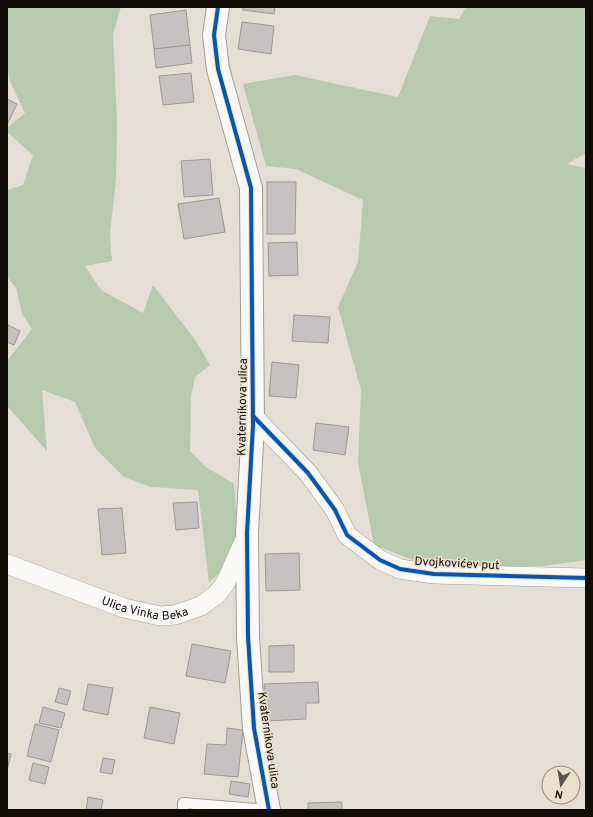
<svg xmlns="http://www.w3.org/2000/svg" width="593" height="817" font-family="Overpass,sans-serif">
	<rect width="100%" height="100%" fill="#e5ded4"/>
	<g fill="#b7caae">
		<polygon points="7,7 121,7 113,34 117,122 116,179 110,234 112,261 85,266 101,290 143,313 153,285 196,341 210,365 195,377 191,396 190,451 206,467 234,484 238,533 222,571 209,582 198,490 151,487 124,477 95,448 75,402 42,390 47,451 7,406 7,361 32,329 22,314 16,288 7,277 7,190 23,185 33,155 7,132 7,128 25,113 9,79 7,62"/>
		<polygon points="466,7 586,7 586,153 567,164 586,168 586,560 544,566 429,566 374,545 358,463 361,390 338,307 358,262 363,200 296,169 266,166 243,84 295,75 398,97 430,16 459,19"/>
	</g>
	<g fill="#c5c1c0" stroke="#9c9998">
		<polygon points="243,7 275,7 274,14 243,10"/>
		<polygon points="186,10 190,45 154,49 150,15"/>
		<polygon points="242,22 274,26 271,54 238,49"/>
		<polygon points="190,45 192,63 156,68 154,49"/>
		<polygon points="191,73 194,102 163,105 159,76"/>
		<polygon points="7,99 17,104 7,125"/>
		<polygon points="210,159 213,195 184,197 181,161"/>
		<polygon points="267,182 296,182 295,234 267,234"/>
		<polygon points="219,198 225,232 184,239 178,204"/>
		<polygon points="297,242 298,275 269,276 268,243"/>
		<polygon points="294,315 330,317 328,343 292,341"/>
		<polygon points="8,325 20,331 14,345 7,342"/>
		<polygon points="272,362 299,365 296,398 269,396"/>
		<polygon points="316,423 349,427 345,455 313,450"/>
		<polygon points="197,502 199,528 176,530 173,503"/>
		<polygon points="122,508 126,553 102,555 98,509"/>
		<polygon points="299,553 300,590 266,591 265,554"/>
		<polygon points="192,644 231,651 225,683 186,676"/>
		<polygon points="294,645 294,672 269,672 269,646"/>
		<polygon points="318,682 319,703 306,703 306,719 266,721 264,684"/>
		<polygon points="88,684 113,688 108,715 83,710"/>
		<polygon points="59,688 71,691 67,705 55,702"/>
		<polygon points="43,707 65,713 61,728 39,723"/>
		<polygon points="150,707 180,713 174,744 144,738"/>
		<polygon points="35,724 59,730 51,762 27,756"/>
		<polygon points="227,728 243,730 238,777 204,774 207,744 226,745"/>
		<polygon points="7,753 11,754 7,770"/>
		<polygon points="103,758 115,760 112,774 100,772"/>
		<polygon points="33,763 49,767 45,784 29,780"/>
		<polygon points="231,781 250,784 248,797 229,794"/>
		<polygon points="88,797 103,800 101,810 86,810"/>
		<polygon points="342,802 342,810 308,810 308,803"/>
	</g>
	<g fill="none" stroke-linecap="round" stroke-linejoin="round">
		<g stroke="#a49e96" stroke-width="12">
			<polyline id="service" points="183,810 183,803 268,810"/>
		</g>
		<g stroke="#a49e96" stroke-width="20">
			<g id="minor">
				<polyline points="253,416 308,473 335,510 347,535 380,560 400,569 434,574 586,578"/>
				<path id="s1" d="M7,564L124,608L160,616L175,615L201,606L216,595L225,584L246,537"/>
			</g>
		</g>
		<g stroke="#a49e96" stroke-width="24">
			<polyline id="tertiary" points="218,7 214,35 218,69 251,188 253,425 247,533 248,637 254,728 269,810"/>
		</g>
		<use href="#service" stroke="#fbfaf9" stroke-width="10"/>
		<use href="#minor" stroke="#fbfaf9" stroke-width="19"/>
		<use href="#tertiary" stroke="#fbfaf9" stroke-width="22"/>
		<g stroke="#eddfcc" stroke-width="6">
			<g id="cycleway">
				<polyline points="218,7 214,35 218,69 251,188 253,425 247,533 248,637 254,728 269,810"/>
				<polyline points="253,416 308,473 335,510 347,535 380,560 400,569 434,574 586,578"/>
			</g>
		</g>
		<use href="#cycleway" stroke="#0057b8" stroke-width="4"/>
	</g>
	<g text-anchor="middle" stroke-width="3" stroke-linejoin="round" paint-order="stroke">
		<g font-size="12" fill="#100c06" stroke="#eddfcc">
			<text transform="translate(242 407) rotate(-89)" y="4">Kvaternikova ulica</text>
			<text transform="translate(457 563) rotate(3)" y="4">Dvojkovićev put</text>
			<text dy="4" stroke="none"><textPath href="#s1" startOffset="146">Ulica Vinka Beka</textPath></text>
			<text transform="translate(269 740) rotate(82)" y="4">Kvaternikova ulica</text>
		</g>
	</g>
	<rect width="593" height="817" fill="none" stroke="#100c06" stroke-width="16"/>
	<g transform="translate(561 785) rotate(192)"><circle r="19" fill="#eddfcc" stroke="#958b7d"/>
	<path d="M0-3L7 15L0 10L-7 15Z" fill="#5b564e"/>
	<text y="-6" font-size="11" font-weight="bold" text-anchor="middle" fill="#100c06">N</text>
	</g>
</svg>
